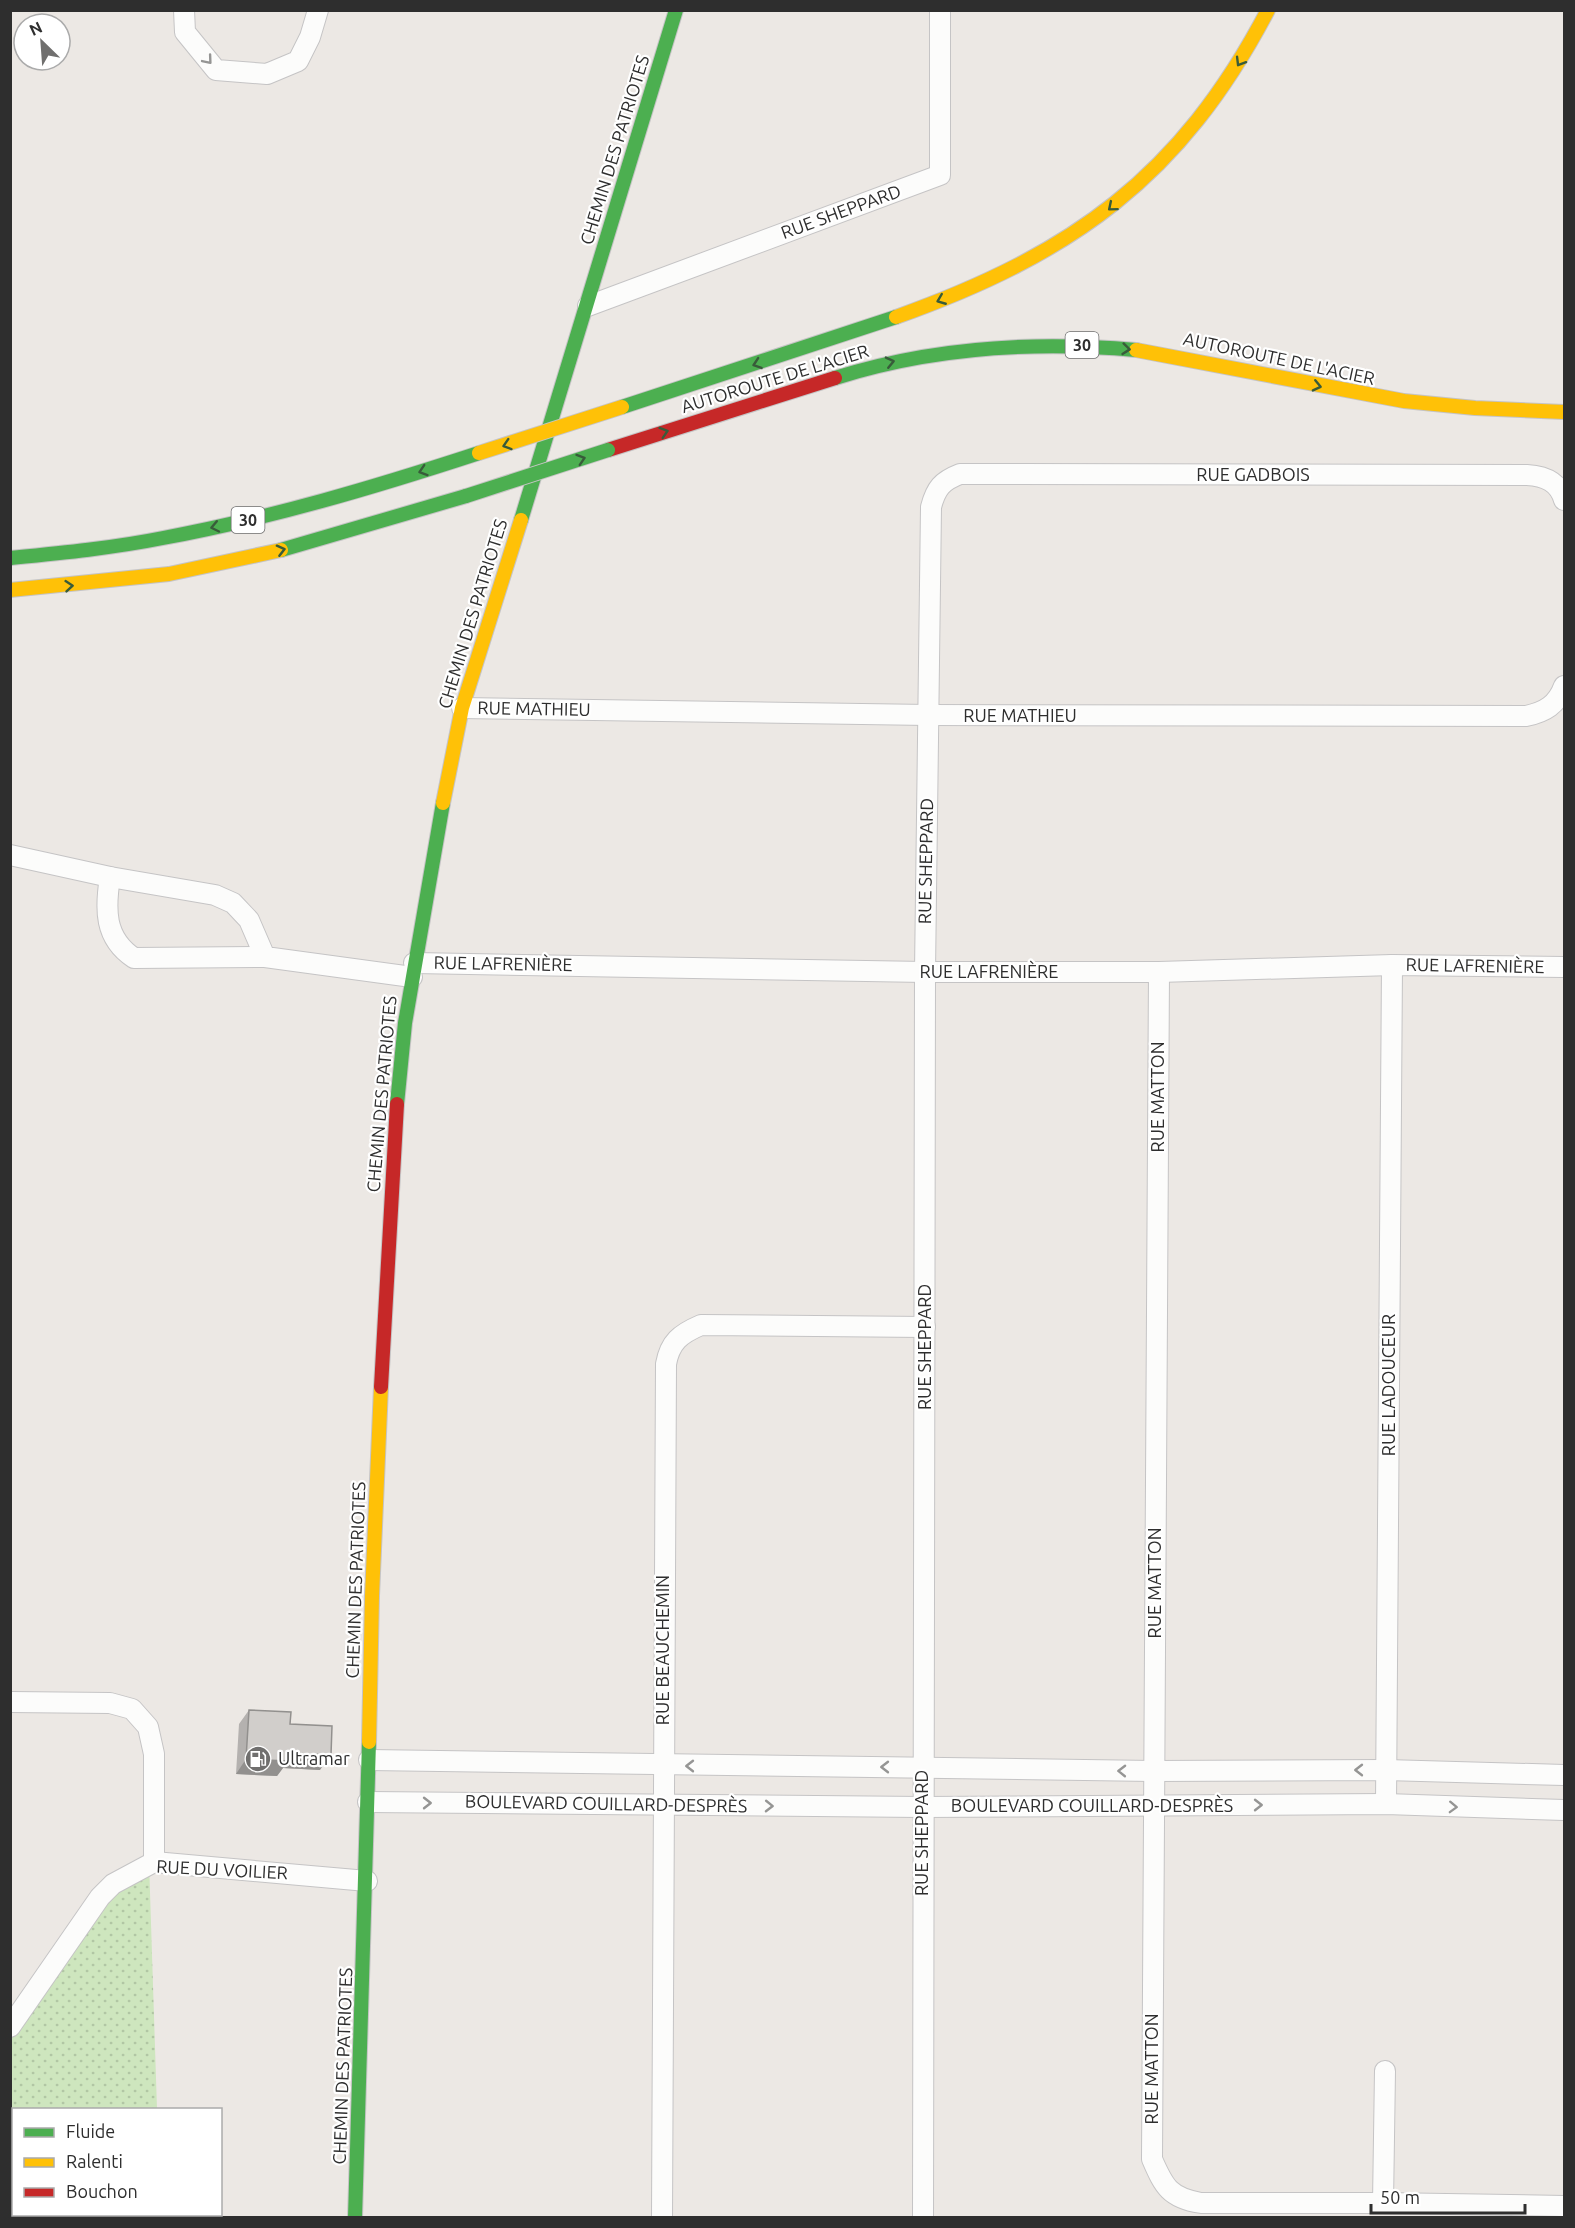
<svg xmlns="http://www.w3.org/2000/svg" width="1575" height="2228" font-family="Ubuntu,sans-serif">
	<defs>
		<pattern id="park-dots" width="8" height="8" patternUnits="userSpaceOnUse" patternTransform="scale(1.5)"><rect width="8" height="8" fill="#cee6be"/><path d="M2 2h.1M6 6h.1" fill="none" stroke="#b1c6a4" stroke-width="1.8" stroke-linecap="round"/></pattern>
	</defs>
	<rect width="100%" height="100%" fill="#ece8e4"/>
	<polygon fill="url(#park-dots)" points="149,1861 157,2109 14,2110 14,2214 160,2214 160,2217 11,2218 11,2014 111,1877"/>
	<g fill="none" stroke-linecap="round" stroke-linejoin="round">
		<g stroke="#c5c4c5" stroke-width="22">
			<g id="street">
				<polyline points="184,10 185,32 216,70 267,74 298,61 310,37 318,10"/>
				<polyline points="588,306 940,175 940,10"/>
				<path d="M462,708L928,715L1526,716C1545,712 1557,705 1564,686"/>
				<polyline points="10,855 110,877 215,895 233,903 249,920 265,957 412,977"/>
				<path d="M110,877C105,909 104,938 134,958L265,957"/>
				<polyline points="414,963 925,972 1159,972 1392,965 1564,967"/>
				<path d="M1159,972L1152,2159C1164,2187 1170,2198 1201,2203H1383L1564,2206"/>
				<polyline points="10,1702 110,1703 132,1709 148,1727 154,1754 154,1862"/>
				<polyline points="369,1760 1153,1771 1386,1770 1564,1775"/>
				<polyline points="368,1802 922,1807 1386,1804 1564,1810"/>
				<polyline points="1386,1804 1392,965"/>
				<polyline points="10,2027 100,1897 113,1884 154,1862 367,1881"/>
				<polyline points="1383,2203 1385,2071"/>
				<path d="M662,2218L666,1364C670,1342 680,1334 701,1325L925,1327"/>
				<path d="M923,2218L925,972L931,507C936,488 942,481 960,474L1527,475C1545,476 1559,482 1564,500"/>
			</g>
		</g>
		<g stroke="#c5c4c5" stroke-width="16">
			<g id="fast">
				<path d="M835,378C933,347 1034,341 1136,350"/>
				<polyline points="622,407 896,317"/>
				<polyline points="521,520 676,10"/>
				<polyline points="281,550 466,496"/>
				<path d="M10,558C61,553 113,548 163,538C271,518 375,487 479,453"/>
				<polyline points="397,1104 405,1023 443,803"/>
				<polyline points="355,2218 369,1742"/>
			</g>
		</g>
		<g stroke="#c5c4c5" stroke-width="16">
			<g id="slow">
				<path d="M896,317C1072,254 1180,178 1268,10"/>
				<polyline points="1136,350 1404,401 1475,408 1564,412"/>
				<polyline points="10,590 169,574 281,550"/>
				<polyline points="443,803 462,708 521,520"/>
				<polyline points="369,1742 372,1596 381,1387"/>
			</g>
		</g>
		<g stroke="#c5c4c5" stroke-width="16">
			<g id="jam">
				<polyline points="608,450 835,378"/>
				<polyline points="381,1387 397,1104"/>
			</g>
		</g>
		<use href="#street" stroke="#fcfcfb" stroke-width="20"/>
		<use href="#fast" stroke="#4caf50" stroke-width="14"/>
		<use href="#slow" stroke="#ffc107" stroke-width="14"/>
		<use href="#jam" stroke="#c62828" stroke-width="14"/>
		<g stroke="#c6c5c4" stroke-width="16" stroke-linecap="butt">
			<polyline id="fast-bridge" points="466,496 608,450"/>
		</g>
		<g stroke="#c6c5c4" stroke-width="16" stroke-linecap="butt">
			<polyline id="slow-bridge" points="479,453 622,407"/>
		</g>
		<use href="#fast-bridge" stroke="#4caf50" stroke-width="14"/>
		<use href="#slow-bridge" stroke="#ffc107" stroke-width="14"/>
	</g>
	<polygon fill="#b4b1af" points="249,1710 290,1724 320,1770 283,1768 277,1776 236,1774 239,1724"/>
	<polygon fill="#92908e" points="288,1753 331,1755 320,1770 283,1768 277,1776 236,1774 246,1759"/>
	<polygon fill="#d1cecb" stroke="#92908e" stroke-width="1.5" points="249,1710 291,1712 290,1724 332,1726 331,1755 288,1753 288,1761 246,1759"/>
	<defs><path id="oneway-chevron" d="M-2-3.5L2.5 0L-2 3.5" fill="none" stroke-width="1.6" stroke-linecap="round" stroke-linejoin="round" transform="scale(1.5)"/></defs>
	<g stroke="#959594">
		<use href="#oneway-chevron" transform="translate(208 60) rotate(50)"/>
		<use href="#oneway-chevron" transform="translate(690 1766) rotate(-180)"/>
		<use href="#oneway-chevron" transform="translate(885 1767) rotate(-180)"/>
		<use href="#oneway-chevron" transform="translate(1359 1770) rotate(180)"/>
		<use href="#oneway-chevron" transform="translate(1122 1771) rotate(-179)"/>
		<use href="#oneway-chevron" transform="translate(427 1803)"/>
		<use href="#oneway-chevron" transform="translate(1258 1805)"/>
		<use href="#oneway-chevron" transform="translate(769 1806) rotate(1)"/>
		<use href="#oneway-chevron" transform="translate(1453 1807) rotate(2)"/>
	</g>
	<g stroke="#385b3a">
		<use href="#oneway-chevron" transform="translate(1240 62) rotate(121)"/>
		<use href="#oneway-chevron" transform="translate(1112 207) rotate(140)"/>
		<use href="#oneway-chevron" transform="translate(941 300) rotate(158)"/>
		<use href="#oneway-chevron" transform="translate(1126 349) rotate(6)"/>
		<use href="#oneway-chevron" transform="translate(890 362) rotate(-13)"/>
		<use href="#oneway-chevron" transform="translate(757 364) rotate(161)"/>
		<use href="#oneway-chevron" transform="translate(1317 386) rotate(13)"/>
		<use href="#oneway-chevron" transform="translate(664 432) rotate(-18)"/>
		<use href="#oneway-chevron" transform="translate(507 445) rotate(162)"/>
		<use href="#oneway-chevron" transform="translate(581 459) rotate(-18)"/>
		<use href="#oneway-chevron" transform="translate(423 471) rotate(162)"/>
		<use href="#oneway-chevron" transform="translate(215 527) rotate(168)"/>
		<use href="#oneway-chevron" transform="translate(281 550) rotate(-14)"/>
		<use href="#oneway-chevron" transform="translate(69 586) rotate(-5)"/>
	</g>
	<defs>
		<g id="fuel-disc" transform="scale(1.35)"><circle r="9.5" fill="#706f6e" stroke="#fff"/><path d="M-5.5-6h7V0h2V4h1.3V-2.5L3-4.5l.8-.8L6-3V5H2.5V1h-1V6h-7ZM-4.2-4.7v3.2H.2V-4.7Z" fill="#fff"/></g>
	</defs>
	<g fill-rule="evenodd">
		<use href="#fuel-disc" x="258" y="1759"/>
	</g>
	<g text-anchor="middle" stroke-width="4.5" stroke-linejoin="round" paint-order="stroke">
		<g fill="#fff" stroke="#6d6d6d" stroke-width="1.5">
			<rect x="1065.5" y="332" width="33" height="26" rx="4.5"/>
			<rect x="231.5" y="507" width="33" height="26" rx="4.5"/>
		</g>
		<g font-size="16" font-weight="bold" fill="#2e2e2e">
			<text x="1082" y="351">30</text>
			<text x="248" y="526">30</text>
		</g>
		<g font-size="18" fill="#2e2e2e" stroke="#fff">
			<text transform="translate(615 150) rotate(-73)" y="6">CHEMIN DES PATRIOTES</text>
			<text transform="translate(841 212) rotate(-20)" y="6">RUE SHEPPARD</text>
			<text transform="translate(1279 359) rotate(12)" y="6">AUTOROUTE DE L'ACIER</text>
			<text transform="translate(775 379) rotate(-17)" y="6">AUTOROUTE DE L'ACIER</text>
			<text x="1253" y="481">RUE GADBOIS</text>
			<text transform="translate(473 614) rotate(-73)" y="6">CHEMIN DES PATRIOTES</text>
			<text transform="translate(534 709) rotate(1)" y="6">RUE MATHIEU</text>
			<text x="1020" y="722">RUE MATHIEU</text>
			<text transform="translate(926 861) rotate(-89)" y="6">RUE SHEPPARD</text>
			<text transform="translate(503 964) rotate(1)" y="6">RUE LAFRENIÈRE</text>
			<text transform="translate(1475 966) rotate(1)" y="6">RUE LAFRENIÈRE</text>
			<text x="989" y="978">RUE LAFRENIÈRE</text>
			<text transform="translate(382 1094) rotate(-85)" y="6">CHEMIN DES PATRIOTES</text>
			<text transform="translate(1158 1097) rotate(-90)" y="6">RUE MATTON</text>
			<text transform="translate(925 1347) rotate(-90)" y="6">RUE SHEPPARD</text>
			<text transform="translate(1389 1385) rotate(-90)" y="6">RUE LADOUCEUR</text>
			<text transform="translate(356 1580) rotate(-88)" y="6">CHEMIN DES PATRIOTES</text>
			<text transform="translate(1155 1583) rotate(-90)" y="6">RUE MATTON</text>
			<text transform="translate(663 1650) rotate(-90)" y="6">RUE BEAUCHEMIN</text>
			<text transform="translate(606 1804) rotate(1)" y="6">BOULEVARD COUILLARD-DESPRÈS</text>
			<text x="1092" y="1812">BOULEVARD COUILLARD-DESPRÈS</text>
			<text transform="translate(922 1833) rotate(-90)" y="6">RUE SHEPPARD</text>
			<text transform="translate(222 1870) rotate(3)" y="6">RUE DU VOILIER</text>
			<text transform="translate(343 2066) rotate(-88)" y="6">CHEMIN DES PATRIOTES</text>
			<text transform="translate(1152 2069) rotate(-90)" y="6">RUE MATTON</text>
		</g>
		<g font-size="18" fill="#2e2e2e" stroke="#fff" text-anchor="start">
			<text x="278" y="1765">Ultramar</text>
		</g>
	</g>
	<rect width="1575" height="2228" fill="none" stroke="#2e2e2e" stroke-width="24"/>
	<rect x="12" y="2108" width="210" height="108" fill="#ffffff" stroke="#ababab" stroke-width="1.5"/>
	<rect x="24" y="2128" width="30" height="9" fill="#4caf50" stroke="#ababab" stroke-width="1.5"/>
	<text x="66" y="2138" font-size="18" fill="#2e2e2e">Fluide</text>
	<rect x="24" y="2158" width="30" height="9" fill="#ffc107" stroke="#ababab" stroke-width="1.5"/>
	<text x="66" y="2168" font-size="18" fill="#2e2e2e">Ralenti</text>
	<rect x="24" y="2188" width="30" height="9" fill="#c62828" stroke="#ababab" stroke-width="1.5"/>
	<text x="66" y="2198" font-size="18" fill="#2e2e2e">Bouchon</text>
	<g transform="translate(42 42) rotate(335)"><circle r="28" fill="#ffffff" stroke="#ababab" stroke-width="1.5"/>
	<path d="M0-4.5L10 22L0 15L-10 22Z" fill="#706f6e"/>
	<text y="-9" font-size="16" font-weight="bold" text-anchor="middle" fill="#2e2e2e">N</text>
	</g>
	<path d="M1371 2204v9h154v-9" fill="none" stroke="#2e2e2e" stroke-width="3"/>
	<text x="1380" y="2204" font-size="18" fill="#2e2e2e" stroke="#ffffff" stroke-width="4.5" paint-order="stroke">50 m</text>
</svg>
